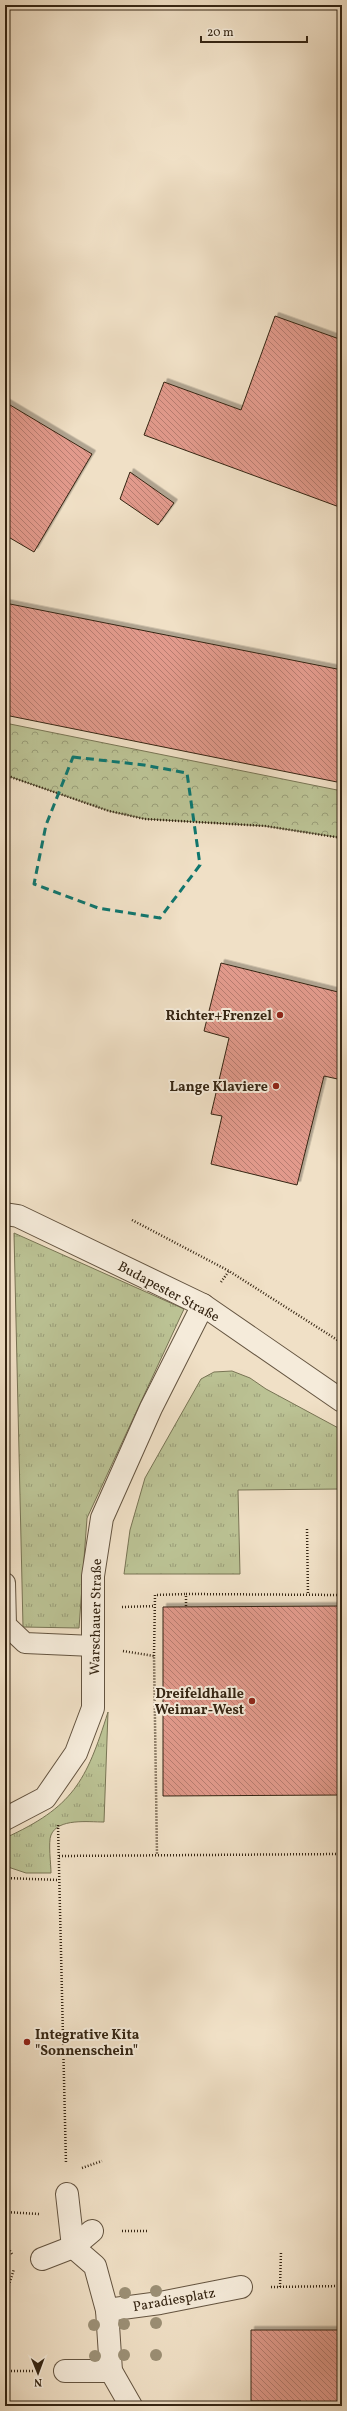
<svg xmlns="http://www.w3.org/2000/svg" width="347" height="2411" font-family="Vollkorn,serif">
	<defs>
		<pattern id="grass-tufts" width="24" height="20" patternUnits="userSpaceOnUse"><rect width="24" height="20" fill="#bbc294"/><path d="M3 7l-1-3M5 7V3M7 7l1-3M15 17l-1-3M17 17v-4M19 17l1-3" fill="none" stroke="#999d78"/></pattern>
		<pattern id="forest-crowns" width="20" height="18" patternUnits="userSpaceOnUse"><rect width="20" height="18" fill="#bbc294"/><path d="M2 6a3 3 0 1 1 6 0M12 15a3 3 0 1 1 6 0" fill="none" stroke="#999d78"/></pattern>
		<pattern id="building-back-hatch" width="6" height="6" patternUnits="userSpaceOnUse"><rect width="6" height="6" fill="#e29a8c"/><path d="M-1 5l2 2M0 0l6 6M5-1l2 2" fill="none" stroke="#b87d71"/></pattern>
		<filter id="shadow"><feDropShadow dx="3.5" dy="-3.5" stdDeviation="0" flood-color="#0004"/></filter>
	</defs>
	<rect width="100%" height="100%" fill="#f0e0c6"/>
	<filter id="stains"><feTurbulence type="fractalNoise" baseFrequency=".005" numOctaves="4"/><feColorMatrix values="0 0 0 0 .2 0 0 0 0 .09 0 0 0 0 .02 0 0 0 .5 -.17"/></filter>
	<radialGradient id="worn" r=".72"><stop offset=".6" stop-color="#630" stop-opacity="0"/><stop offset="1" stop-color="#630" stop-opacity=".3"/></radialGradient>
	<g fill="url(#grass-tufts)" stroke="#787454">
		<polygon points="14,1233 184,1309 87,1518 79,1628 23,1627"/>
		<polygon points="232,1371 250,1378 266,1389 342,1430 342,1489 238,1490 240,1574 124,1574 130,1530 145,1478 201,1379 214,1372"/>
		<path d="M108,1712L104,1822C88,1822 58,1818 51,1835C48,1842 51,1865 51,1873H26L5,1866V1838C73,1807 86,1782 108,1712Z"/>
	</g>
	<polygon fill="url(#forest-crowns)" stroke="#787454" points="5,723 342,791 342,838 265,826 145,819 109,811 5,775"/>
	<g fill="url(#building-back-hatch)" stroke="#352513" filter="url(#shadow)">
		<polygon points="275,316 342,340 342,508 144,435 164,382 241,410"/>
		<polygon points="5,402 92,454 34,552 5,535"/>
		<polygon points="130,472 174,503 158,525 120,499"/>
		<polygon points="5,603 342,670 342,783 5,715"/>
		<polygon points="221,963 342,993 342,1080 324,1076 297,1185 211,1164 222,1116 211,1114 229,1038 204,1031"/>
		<polygon points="342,1606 342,1795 163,1796 163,1607"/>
		<polygon points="251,2330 342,2330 342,2406 301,2406 301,2401 251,2401"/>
	</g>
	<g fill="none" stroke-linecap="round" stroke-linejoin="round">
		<g stroke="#645440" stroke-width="22">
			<polyline id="lane" points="5,1583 6,1625 25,1643 93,1646"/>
		</g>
		<g stroke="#645440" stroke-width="24">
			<g id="street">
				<polyline points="5,1214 18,1216 203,1305 342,1401"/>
				<polyline points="5,1819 45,1798 76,1753 93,1708 93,1576 102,1518 151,1408 203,1305"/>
				<polyline points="67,2194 73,2247 95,2266 107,2310 111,2371 131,2406"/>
				<polyline points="42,2259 73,2247 92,2231"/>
				<polyline points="107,2310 160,2303 241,2287"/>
				<polyline points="65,2371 111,2371"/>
			</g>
		</g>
		<g stroke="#352513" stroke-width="2.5" stroke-dasharray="1 2" stroke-linecap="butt">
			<polyline points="5,775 109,811 145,819 265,826 342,838"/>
			<polyline points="132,1220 229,1271 342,1343"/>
			<polyline points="221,1282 229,1271"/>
			<polyline points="307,1529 308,1595"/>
			<polyline points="186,1606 186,1594 342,1595"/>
			<polyline points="122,1607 155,1606"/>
			<polyline points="123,1651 154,1656 157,1855"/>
			<polyline points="154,1656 155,1595 186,1594"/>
			<polyline points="58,1825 66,2164"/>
			<polyline points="59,1856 342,1854"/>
			<polyline points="5,1878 59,1880"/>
			<polyline points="82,2168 102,2161"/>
			<polyline points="5,2212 39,2214"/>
			<polyline points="122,2231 149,2231"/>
			<polyline points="5,2243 12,2254"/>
			<polyline points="271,2287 342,2286"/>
			<polyline points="280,2287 281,2251"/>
			<polyline points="5,2297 14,2269"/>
			<polyline points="5,2371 37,2371"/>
		</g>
		<use href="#lane" stroke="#f5ebda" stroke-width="20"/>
		<use href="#street" stroke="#f5ebda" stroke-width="22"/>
	</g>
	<g fill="#9b8f75">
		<circle cx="156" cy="2291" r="6"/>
		<circle cx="125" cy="2293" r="6"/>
		<circle cx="156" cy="2323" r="6"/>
		<circle cx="124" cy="2324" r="6"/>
		<circle cx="94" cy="2325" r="6"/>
		<circle cx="124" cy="2355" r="6"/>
		<circle cx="156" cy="2355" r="6"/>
		<circle cx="95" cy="2356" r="6"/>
	</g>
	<path fill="none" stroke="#0f766e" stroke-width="3" stroke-dasharray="8 5" stroke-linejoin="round" d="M73,757L144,765L187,773L200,865L160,918L98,908L34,884L46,825Z"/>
	<g fill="#8f2418" stroke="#f5ebda" stroke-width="1.5">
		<circle cx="280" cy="1015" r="4"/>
		<circle cx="276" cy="1086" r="4"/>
		<circle cx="252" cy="1701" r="4"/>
		<circle cx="27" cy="2042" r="4"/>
	</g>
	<g text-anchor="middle" stroke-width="4" stroke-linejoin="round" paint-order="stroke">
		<g font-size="14" font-weight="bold" fill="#352513" stroke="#f5ebda" text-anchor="end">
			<text x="272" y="1020">Richter+Frenzel</text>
			<text x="268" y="1091">Lange Klaviere</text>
			<text x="244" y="1698">Dreifeldhalle<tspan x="244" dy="16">Weimar-West</tspan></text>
			<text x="35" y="2039" text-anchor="start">Integrative Kita<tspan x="35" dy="16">"Sonnenschein"</tspan></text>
		</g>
		<g font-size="14" fill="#352513" stroke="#f5ebda">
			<text transform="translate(169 1291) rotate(28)" y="5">Budapester Straße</text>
			<text transform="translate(95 1617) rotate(-89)" y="5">Warschauer Straße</text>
			<text transform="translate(174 2299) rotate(-10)" y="5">Paradiesplatz</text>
		</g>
	</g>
	<rect width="347" height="2411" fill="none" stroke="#f0e0c6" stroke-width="20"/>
	<rect x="6" y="6" width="335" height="2399" fill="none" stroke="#352513" stroke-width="2"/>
	<rect x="10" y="10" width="327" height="2391" fill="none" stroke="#352513"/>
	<g transform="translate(38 2373) rotate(179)" stroke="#f5ebda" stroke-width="3" paint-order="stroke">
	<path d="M0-3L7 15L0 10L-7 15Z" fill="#352513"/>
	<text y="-6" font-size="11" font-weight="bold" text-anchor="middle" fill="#352513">N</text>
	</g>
	<path d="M201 36v6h106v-6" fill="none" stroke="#352513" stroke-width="2"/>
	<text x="207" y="36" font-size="12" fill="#352513" stroke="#f5ebda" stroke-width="3" paint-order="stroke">20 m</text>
	<rect width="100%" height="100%" filter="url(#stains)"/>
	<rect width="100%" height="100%" fill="url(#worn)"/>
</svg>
